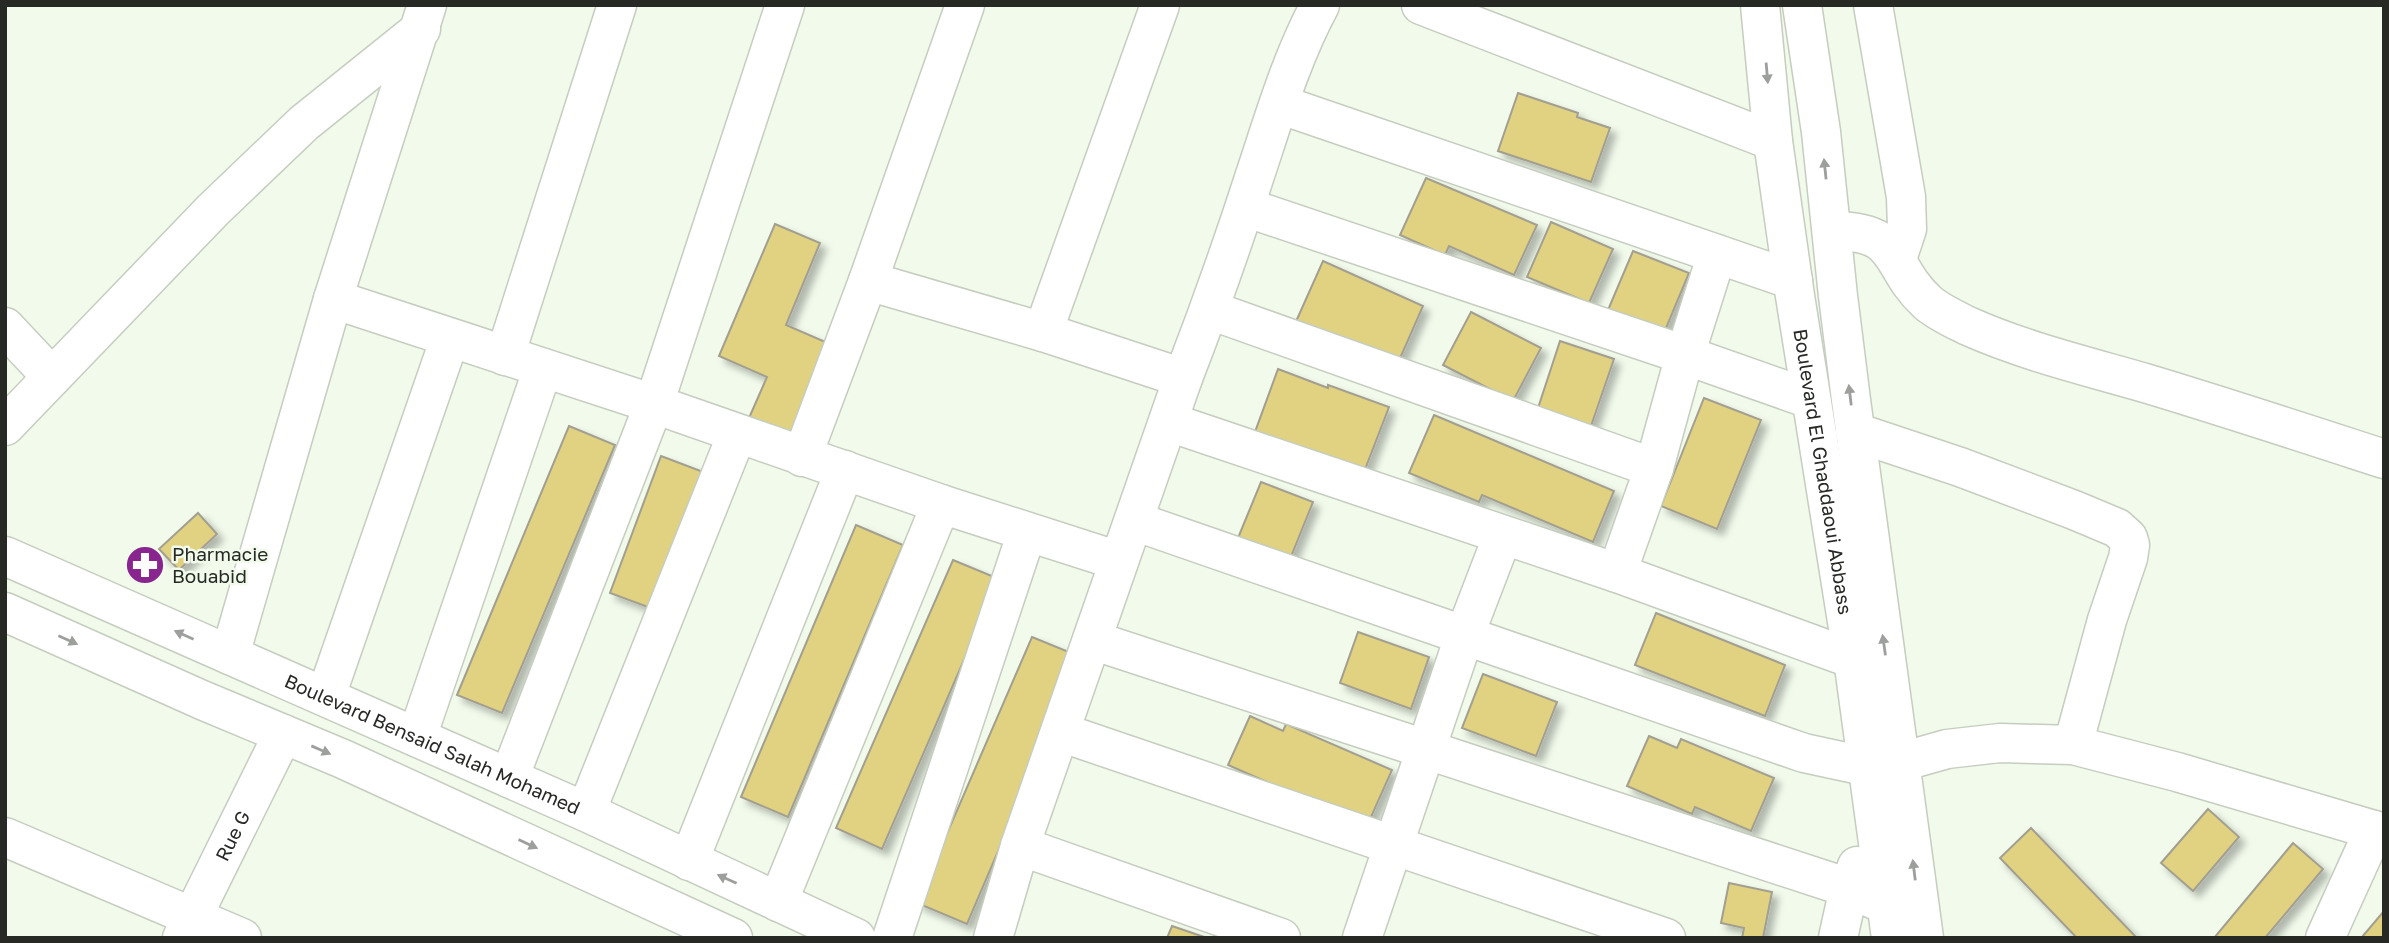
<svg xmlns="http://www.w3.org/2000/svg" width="2389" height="943" font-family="'Golos Text',sans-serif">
	<defs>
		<filter id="shadow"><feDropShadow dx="6" dy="6" stdDeviation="3.5" flood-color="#0004"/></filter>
	</defs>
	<rect width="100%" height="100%" fill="#f1faeb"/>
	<g fill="#e0d281" stroke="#a29f91" stroke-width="2" filter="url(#shadow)">
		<polygon points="1518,93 1578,113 1577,117 1610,128 1591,182 1498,151"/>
		<polygon points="1426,178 1537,225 1514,275 1449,246 1445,255 1400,235"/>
		<polygon points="1551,222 1613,249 1589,303 1527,277"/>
		<polygon points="775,224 820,243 786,325 830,344 791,436 749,418 767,377 719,356"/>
		<polygon points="1633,251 1689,273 1664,333 1608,310"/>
		<polygon points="1323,261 1423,306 1398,363 1294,326"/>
		<polygon points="1471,312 1541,348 1513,401 1443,365"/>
		<polygon points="1560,341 1614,359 1591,426 1538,408"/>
		<polygon points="1278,369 1328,388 1328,385 1389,407 1364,472 1255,432"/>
		<polygon points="1704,398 1761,420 1717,529 1661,506"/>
		<polygon points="1434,415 1614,491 1593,542 1482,495 1479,502 1409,473"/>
		<polygon points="569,426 615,445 502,713 457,695"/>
		<polygon points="661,456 706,473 656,610 610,593"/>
		<polygon points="1261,482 1313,502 1290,559 1238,538"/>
		<polygon points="198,513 217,534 179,570 159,549"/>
		<polygon points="856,525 903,545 788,817 741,797"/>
		<polygon points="953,560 999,579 882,849 836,828"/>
		<polygon points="1656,613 1785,665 1765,716 1635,665"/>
		<polygon points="1358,632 1429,657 1411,709 1340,683"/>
		<polygon points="1032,637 1081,657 967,924 917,903"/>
		<polygon points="1483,674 1557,702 1536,756 1462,728"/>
		<polygon points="1250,716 1283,731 1286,724 1392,770 1367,826 1228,765"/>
		<polygon points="1649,736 1677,748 1681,739 1774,778 1751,831 1695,807 1692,814 1627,786"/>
		<polygon points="2208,809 2239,837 2193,891 2161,863"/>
		<polygon points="2031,828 2137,938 2077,938 2000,858"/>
		<polygon points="2293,843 2323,869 2265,938 2214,938"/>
		<polygon points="1729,883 1772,892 1763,938 1742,938 1744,928 1721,923"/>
		<polygon points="2384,911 2384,938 2363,938 2362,937"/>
		<polygon points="1172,926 1207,938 1167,938"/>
	</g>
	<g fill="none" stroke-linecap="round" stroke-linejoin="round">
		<g stroke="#c5cdbf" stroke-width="41">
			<g id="minor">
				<polyline points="1421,5 1773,141"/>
				<path id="s1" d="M1760,5L1773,141L1795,296L1853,659L1891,938"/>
				<polyline points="1802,5 1821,132 1838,296 1851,400 1924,938"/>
				<polyline points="1873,5 1906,197 1907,229 1897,259"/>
				<polyline points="1279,104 1793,280"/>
				<polyline points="1245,207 1685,355 1810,399"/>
				<path d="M1832,231C1904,231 1886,264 1927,302C1938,312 1954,319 1968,326C2024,351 2086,366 2145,383C2225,407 2304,433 2384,459"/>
				<polyline points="868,281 1043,332 1183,378"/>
				<polyline points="333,299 654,404 941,504 1119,561"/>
				<polyline points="1210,310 1654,468"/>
				<polyline points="5,327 52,377"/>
				<polyline points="1043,332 1160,5"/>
				<polyline points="505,356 617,5"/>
				<polyline points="1169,422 1617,573 1853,659"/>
				<polyline points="5,426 213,210 304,123 421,29"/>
				<polyline points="1855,432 1960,467 2074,510 2117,528 2128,538 2130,545 2128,558 2107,620 2073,745"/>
				<polyline points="802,457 868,281 965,5"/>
				<polyline points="1134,521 1804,753 1869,767"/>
				<path id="s2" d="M5,556L586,812L856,938"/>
				<polyline points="1617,573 1654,468 1685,355 1717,254"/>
				<polyline points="5,612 202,700 343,759 733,938"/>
				<polyline points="1092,640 1849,888 1886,905"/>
				<polyline points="230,655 333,299 427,5"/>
				<polyline points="326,696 450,338"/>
				<polyline points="1060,732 1666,938"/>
				<polyline points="417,737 543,368"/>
				<polyline points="1901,762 1947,749 2000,743 2073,745 2177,772 2384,833"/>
				<polyline points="509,778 654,404 785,5"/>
				<polyline points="586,812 737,434"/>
				<polyline points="5,837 242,938"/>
				<polyline points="1020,846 1281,938"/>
				<polyline points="689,861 845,470"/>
				<polyline points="778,902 941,504"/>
				<path id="s3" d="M182,938L283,734"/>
				<polyline points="892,938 1027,532"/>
				<path d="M993,938L1020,846L1183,378C1209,311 1233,243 1255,175C1274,118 1291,59 1320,5"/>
				<polyline points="1362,938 1465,634 1503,535"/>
				<polyline points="1838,938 1849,888 1857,866"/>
				<polyline points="2325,938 2374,830"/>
			</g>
		</g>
		<use href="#minor" stroke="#fff" stroke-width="38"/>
	</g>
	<defs><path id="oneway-solid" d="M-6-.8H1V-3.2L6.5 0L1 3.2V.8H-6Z" transform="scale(1.75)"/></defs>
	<g fill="#9d9f9c">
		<use href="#oneway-solid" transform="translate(1767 73) rotate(85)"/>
		<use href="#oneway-solid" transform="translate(1825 169) rotate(-96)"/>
		<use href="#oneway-solid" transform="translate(1850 395) rotate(-97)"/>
		<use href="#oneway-solid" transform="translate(184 635) rotate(-156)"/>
		<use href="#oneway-solid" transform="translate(68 640) rotate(24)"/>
		<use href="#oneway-solid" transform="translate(1884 645) rotate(-98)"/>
		<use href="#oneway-solid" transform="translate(321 750) rotate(23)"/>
		<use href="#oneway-solid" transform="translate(528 844) rotate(25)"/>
		<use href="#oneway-solid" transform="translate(1914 870) rotate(-97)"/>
		<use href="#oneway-solid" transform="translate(727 879) rotate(-156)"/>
	</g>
	<defs>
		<g id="pharmacy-disc" transform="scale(2.0125)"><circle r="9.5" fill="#88258e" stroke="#f1faeb"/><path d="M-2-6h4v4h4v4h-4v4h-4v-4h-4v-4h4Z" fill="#fff"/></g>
	</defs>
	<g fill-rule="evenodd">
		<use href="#pharmacy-disc" x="145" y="565"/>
	</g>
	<g text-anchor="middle" stroke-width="5" stroke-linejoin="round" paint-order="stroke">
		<g font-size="19" fill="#262924" stroke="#f1faeb">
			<text dy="7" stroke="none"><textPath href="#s1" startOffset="471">Boulevard El Ghaddaoui Abbass</textPath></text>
			<text dy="7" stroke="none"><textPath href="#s2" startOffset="467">Boulevard Bensaid Salah Mohamed</textPath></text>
			<text dy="7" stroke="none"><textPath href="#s3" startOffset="114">Rue G</textPath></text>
		</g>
		<g font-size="19" fill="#262924" stroke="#f1faeb" text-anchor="start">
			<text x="172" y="561">Pharmacie<tspan x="172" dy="22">Bouabid</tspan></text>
		</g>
	</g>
	<rect width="2389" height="943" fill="none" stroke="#262924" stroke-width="14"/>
</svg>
